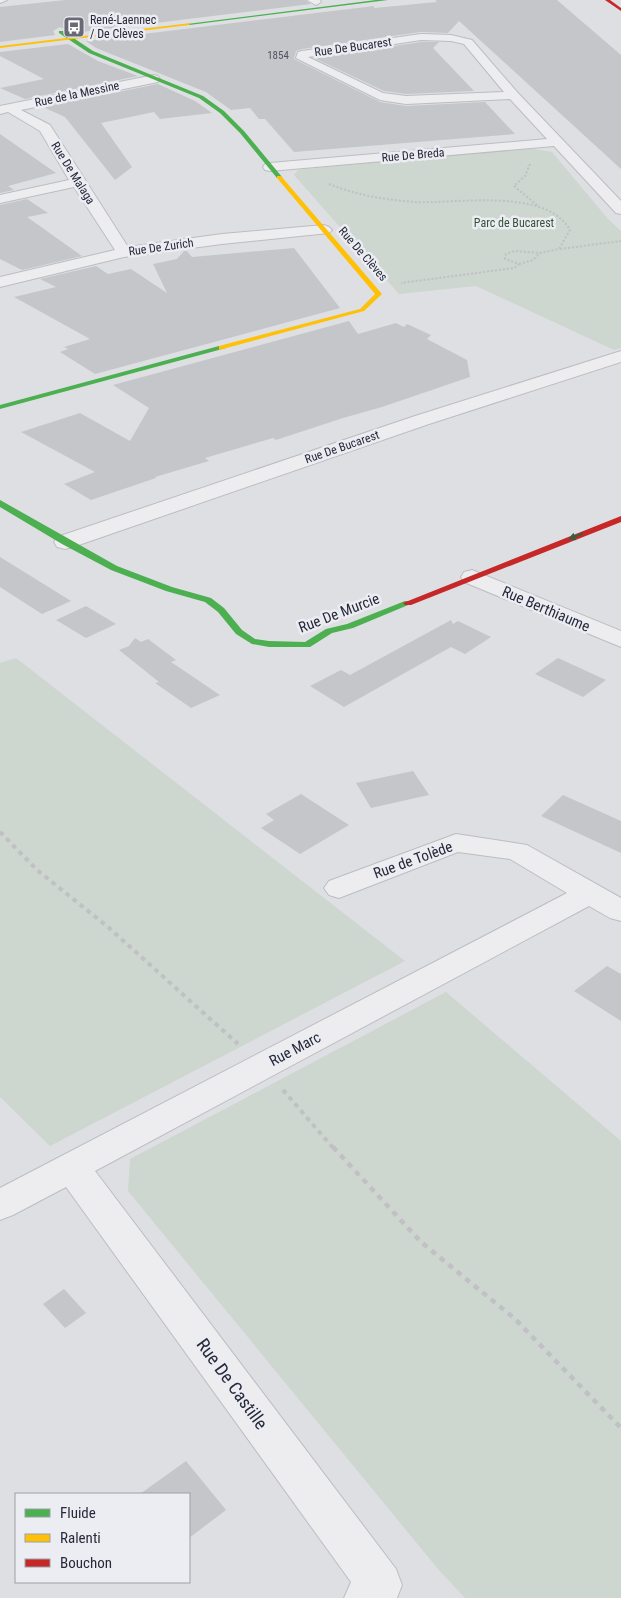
<svg xmlns="http://www.w3.org/2000/svg" width="621" height="1598" font-family="'Roboto Condensed',sans-serif">
	<rect width="100%" height="100%" fill="#dedfe3"/>
	<g fill="#cdd6cf">
		<polygon points="529,148 552,152 608,219 621,231 621,348 614,350 476,286 399,294 294,175 298,170 306,169"/>
		<polygon points="16,658 405,961 50,1146 0,1097 0,663"/>
		<polygon points="446,992 621,1141 621,1598 465,1598 438,1569 128,1191 130,1159"/>
	</g>
	<g fill="#c4c6ca">
		<polygon points="65,0 305,0 311,4 73,33 60,27 53,31 55,35 0,42 0,7"/>
		<polygon points="435,0 557,0 621,55 621,169 459,21 448,33 421,32 302,49 296,51 294,59 380,102 406,106 485,102 515,134 294,152 265,119 259,119 250,108 231,110 206,92 96,48 86,41 374,6 374,8 437,2"/>
		<polygon points="421,42 439,42 433,48 474,91 406,94 384,91 314,58"/>
		<polygon points="68,44 98,61 138,76 25,99 0,88 44,79 0,56 0,52"/>
		<polygon points="158,84 195,101 212,113 160,119 154,112 101,123 132,167 115,180 65,117 43,107"/>
		<polygon points="0,134 56,173 8,186 14,190 0,193"/>
		<polygon points="27,199 48,213 27,217 82,256 22,270 0,259 0,205"/>
		<polygon points="294,248 340,308 95,374 60,352 68,349 64,347 90,339 14,297 56,287 40,279 96,266 108,274 131,269 167,293 153,264 177,259 184,251 187,251 192,257"/>
		<polygon points="349,321 358,334 396,323 404,327 407,324 431,335 427,339 467,360 470,377 382,407 343,418 276,440 273,438 205,458 209,461 155,477 156,478 91,500 64,484 95,472 21,432 80,413 130,441 149,408 113,385"/>
		<polygon points="0,557 71,601 42,614 0,587"/>
		<polygon points="86,606 116,624 86,638 56,620"/>
		<polygon points="451,620 453,624 458,621 491,637 465,654 451,647 344,707 310,686 341,670 350,675"/>
		<polygon points="135,638 141,642 148,639 176,660 171,662 220,695 191,708 155,683 159,682 119,650 129,646"/>
		<polygon points="558,658 606,680 583,697 535,674"/>
		<polygon points="413,771 429,795 371,808 356,783"/>
		<polygon points="301,794 349,825 300,854 261,828 274,820 266,814"/>
		<polygon points="563,795 621,821 621,853 541,816"/>
		<polygon points="607,966 621,974 621,1021 574,991"/>
		<polygon points="64,1289 86,1313 65,1328 43,1304"/>
		<polygon points="186,1461 226,1510 189,1538 189,1494 140,1494"/>
	</g>
	<g fill="none" stroke-linecap="round" stroke-linejoin="round">
		<g stroke="#bcbdc1" stroke-width="2">
			<g id="street">
				<polygon points="0,0 7,0 0,3"/>
				<polygon points="307,0 320,0 321,2 316,5"/>
				<path d="M421,34L451,35L472,40L517,92L621,201V214L616,213L554,146L270,171L265,170L263,167L265,164L270,163L547,139L510,99L406,104L380,100L296,58L298,52L302,51ZM421,40L451,41L464,44L504,92L406,96L383,93L308,57Z"/>
				<polygon points="154,75 158,76 160,79 158,82 21,110 50,125 128,247 222,234 324,225 329,227 332,230 329,233 222,244 124,257 0,287 0,277 115,250 74,187 0,203 0,195 69,180 40,131 8,112 0,114 0,106"/>
				<polygon points="621,351 621,362 429,424 73,547 65,549 57,547 54,542 57,537 415,416"/>
				<polygon points="472,570 621,631 621,647 464,582 461,577 464,572"/>
				<polygon points="456,834 527,845 621,898 621,921 610,918 589,906 95,1171 396,1569 402,1585 397,1598 344,1598 351,1582 66,1187 13,1215 0,1220 0,1188 567,893 510,859 458,852 339,898 329,895 324,888 329,881"/>
			</g>
		</g>
		<g stroke="#c0c0c5" stroke-width="2" stroke-dasharray="2 2" stroke-linecap="butt">
			<polyline points="530,164 525,176 514,186 538,206"/>
			<path d="M329,184C356,195 386,200 415,202C456,204 546,187 570,230L559,249L540,253L514,251L506,254L505,259L519,264L514,268L401,283"/>
			<polyline points="560,249 621,241"/>
			<polyline points="519,264 533,260 540,253"/>
		</g>
		<g stroke="#c0c0c5" stroke-width="4" stroke-dasharray="4.5 4.5" stroke-linecap="butt">
			<polyline points="0,832 37,870 108,927 238,1044"/>
			<polyline points="283,1090 334,1149"/>
		</g>
		<polyline stroke="#c0c0c5" stroke-width="4.5" stroke-dasharray="5.5 5.5" stroke-linecap="butt" points="333,1147 421,1242 515,1319 621,1428"/>
		<use href="#street" fill="#ededef" fill-rule="evenodd"/>
		<g fill="#4caf50" fill-rule="evenodd">
			<polygon points="376,0 388,0 189,25 187,24"/>
			<polygon points="59,31 63,31 93,51 203,96 224,111 244,131 282,177 277,178 240,133 220,113 199,98 89,53 59,33"/>
			<polygon points="219,346 226,348 0,409 0,405"/>
			<polygon points="0,500 117,566 172,587 211,598 224,608 242,630 255,639 269,641 305,642 326,629 347,624 405,601 411,601 413,603 353,628 332,633 310,647 269,647 252,644 236,634 218,612 205,602 166,591 111,570 62,544 0,507"/>
		</g>
		<g fill="#ffc107" fill-rule="evenodd">
			<polygon points="191,23 189,25 0,48 0,46"/>
			<polygon points="277,176 281,176 382,294 364,311 219,350 219,346 360,309 375,294 277,178"/>
		</g>
		<g fill="#c62828" fill-rule="evenodd">
			<polygon points="605,0 610,0 621,8 621,11"/>
			<polygon points="621,516 621,522 411,605 405,605 403,603"/>
		</g>
	</g>
	<defs><path id="oneway-solid" d="M-6-.8H1V-3.2L6.5 0L1 3.2V.8H-6Z" transform="scale(1.25)"/></defs>
	<use fill="#365f42" href="#oneway-solid" transform="translate(576 536) rotate(159)"/>
	<defs>
		<g id="bus-square" transform="scale(1.125)"><rect x="-9" y="-9" width="18" height="18" rx="4" fill="#686974" stroke="#ebedf3"/><path d="M-5-6H5V4H4V6H2V4H-2V6H-4V4H-5ZM-3.5-4V0h7V-4ZM-3.5 1.2v1.5H-2V1.2ZM2 1.2v1.5H3.5V1.2Z" fill="#fff"/></g>
	</defs>
	<g fill-rule="evenodd">
		<use href="#bus-square" x="74" y="27"/>
	</g>
	<g text-anchor="middle" stroke-width="5" stroke-linejoin="round" paint-order="stroke">
		<g font-size="11" fill="#51525f">
			<text x="278" y="59">1854</text>
		</g>
		<g font-size="12" fill="#282a39" stroke="#ebedf3" text-anchor="start">
			<text x="90" y="24">René-Laennec<tspan x="90" dy="14">/ De Clèves</tspan></text>
		</g>
		<g font-size="12" fill="#282a39" stroke="#ebedf3">
			<text transform="translate(353 47) rotate(-8)" y="4">Rue De Bucarest</text>
			<text transform="translate(77 94) rotate(-12)" y="4">Rue de la Messine</text>
			<text transform="translate(413 155) rotate(-5)" y="4">Rue De Breda</text>
			<text transform="translate(73 173) rotate(58)" y="4">Rue De Malaga</text>
			<text transform="translate(161 247) rotate(-8)" y="4">Rue De Zurich</text>
			<text transform="translate(363 254) rotate(49)" y="4">Rue De Clèves</text>
			<text transform="translate(342 447) rotate(-19)" y="4">Rue De Bucarest</text>
		</g>
		<g font-size="12" fill="#375338" stroke="#ebedf3">
			<text x="514" y="227">Parc de Bucarest</text>
		</g>
		<g font-size="15" fill="#282a39" stroke="#ebedf3">
			<text transform="translate(546 609) rotate(23)" y="5">Rue Berthiaume</text>
			<text transform="translate(339 613) rotate(-21)" y="5">Rue De Murcie</text>
			<text transform="translate(413 860) rotate(-20)" y="5">Rue de Tolède</text>
			<text transform="translate(295 1049) rotate(-28)" y="5">Rue Marc</text>
		</g>
		<g font-size="18" fill="#282a39" stroke="#ebedf3">
			<text transform="translate(232 1384) rotate(54)" y="6">Rue De Castille</text>
		</g>
	</g>
	<rect x="15" y="1493" width="175" height="90" fill="#ebedf3" stroke="#9d9fa9"/>
	<rect x="25" y="1509" width="25" height="8" fill="#4caf50" stroke="#9d9fa9"/>
	<text x="60" y="1518" font-size="15" fill="#282a39">Fluide</text>
	<rect x="25" y="1534" width="25" height="8" fill="#ffc107" stroke="#9d9fa9"/>
	<text x="60" y="1543" font-size="15" fill="#282a39">Ralenti</text>
	<rect x="25" y="1559" width="25" height="8" fill="#c62828" stroke="#9d9fa9"/>
	<text x="60" y="1568" font-size="15" fill="#282a39">Bouchon</text>
</svg>
